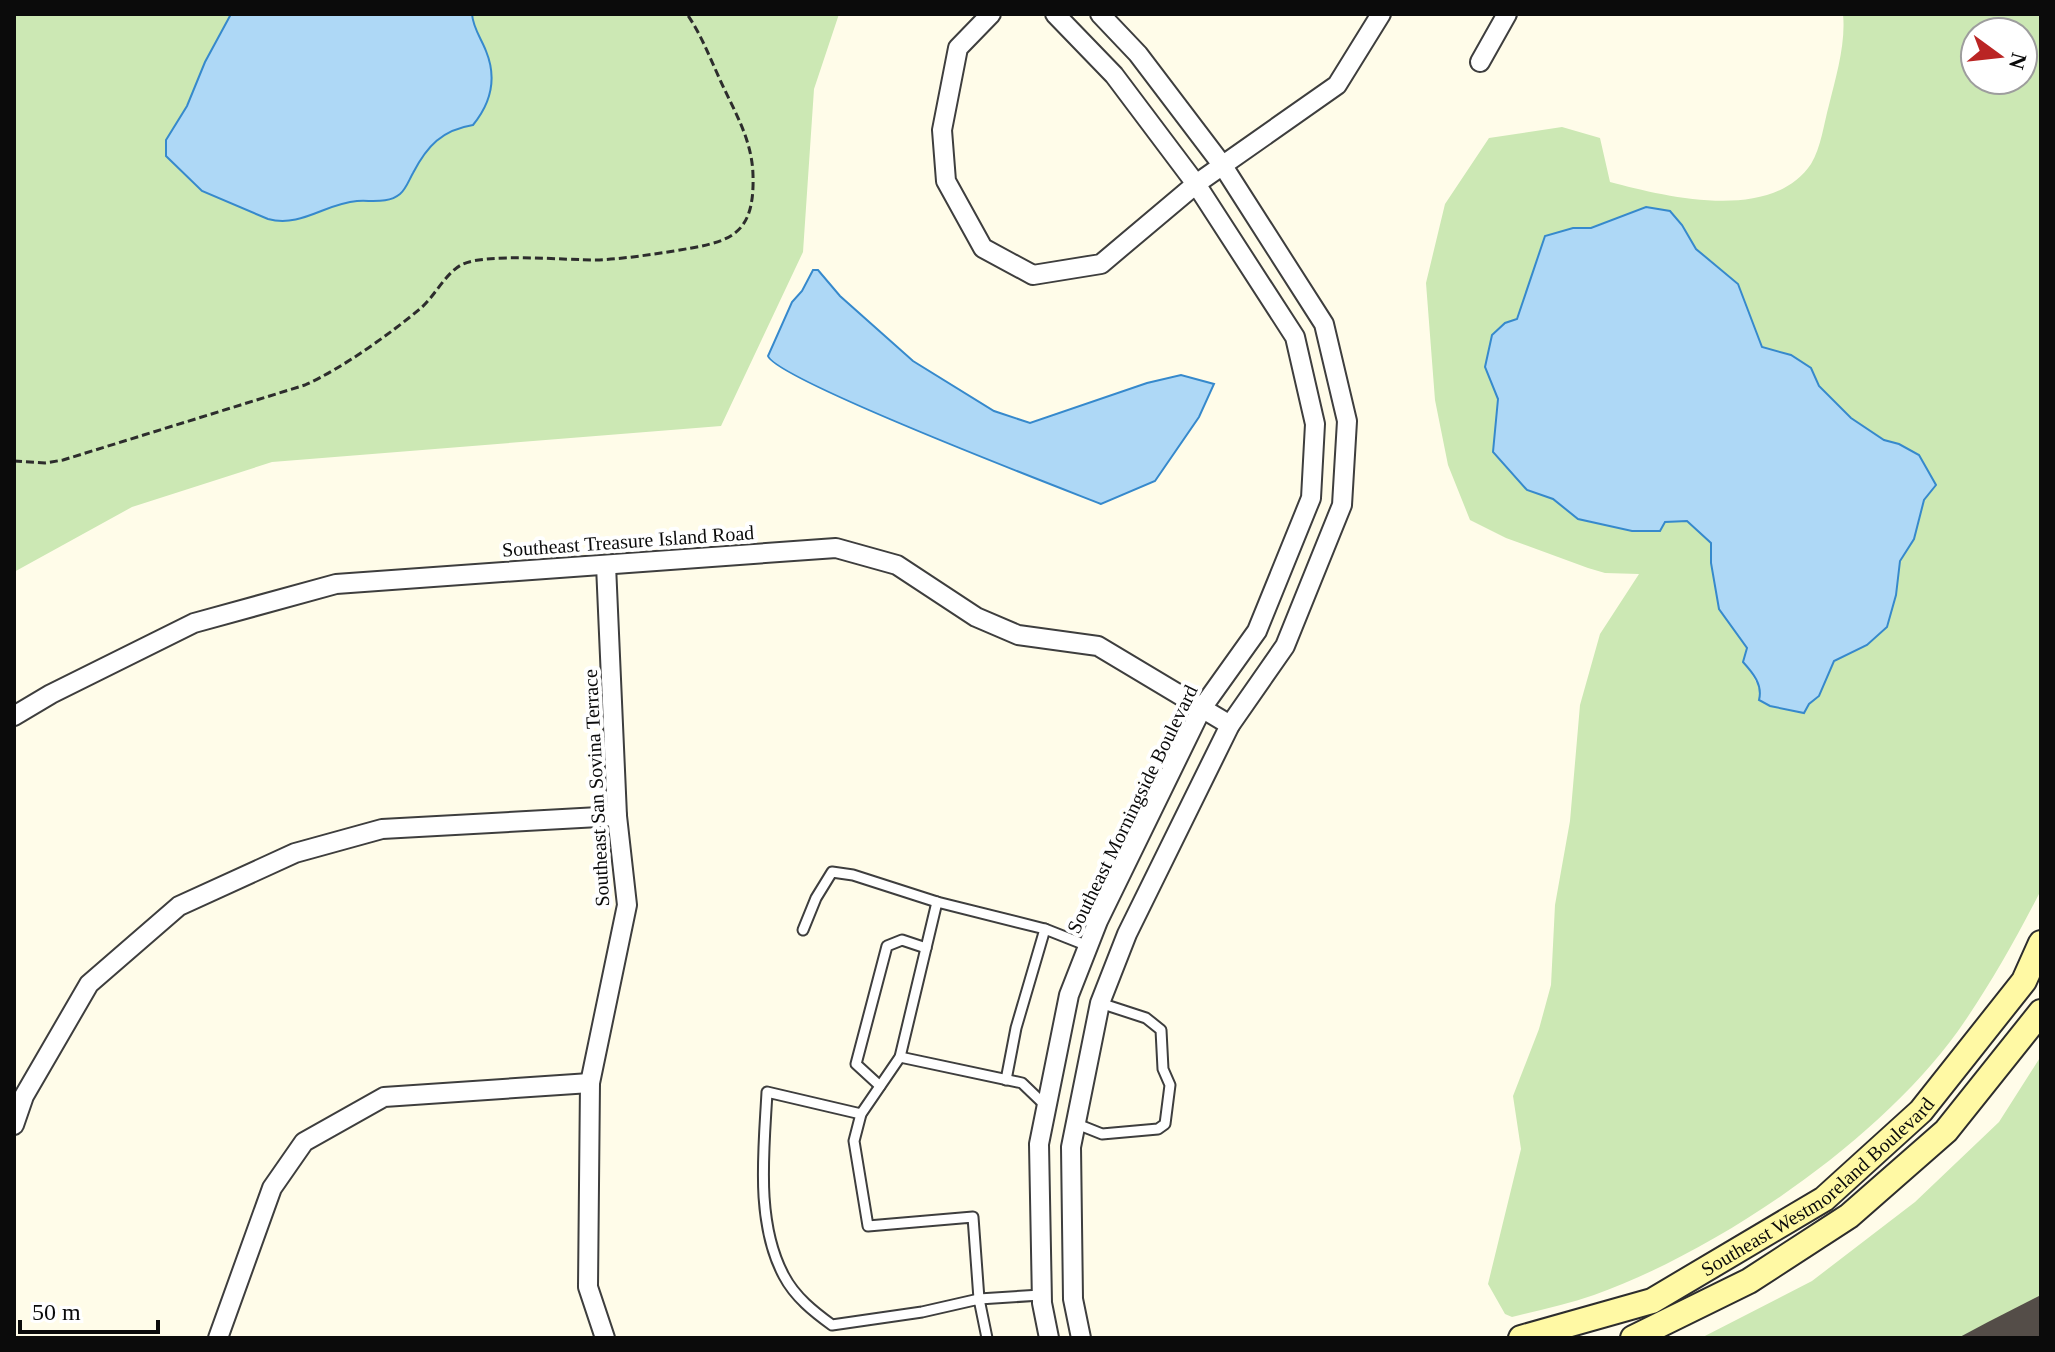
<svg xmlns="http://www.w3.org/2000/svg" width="2055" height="1352" font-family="'Times New Roman',serif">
	<rect width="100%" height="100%" fill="#fffce9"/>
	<g fill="#cce8b4" fill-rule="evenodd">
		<polygon points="14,14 839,14 814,89 803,252 721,426 272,462 132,507 14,572"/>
		<path d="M1843,14H2041V890C2016,939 1989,987 1958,1031C1880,1140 1720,1250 1594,1295C1568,1304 1540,1310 1512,1317L1505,1314L1488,1284L1521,1149L1513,1096L1539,1029L1551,985L1555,905L1570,821L1580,705L1600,634L1639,574L1605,573L1588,568L1506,538L1470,520L1448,465L1435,400L1426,283L1445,204L1489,138L1562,127L1600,138L1610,182C1667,197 1771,223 1811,164C1821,148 1824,123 1829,105C1836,77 1846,43 1843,14ZM1975,32H2023V80H1975ZM1646,207L1682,225L1696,249L1738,284L1762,347L1791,355L1810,368L1819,386L1851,418L1884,440L1899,444L1919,455L1936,485L1924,500L1914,539L1900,561L1896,595L1887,627L1834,661L1819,696L1809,704L1804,713L1770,706C1759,691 1755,676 1743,662L1747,648C1727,619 1711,578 1711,543L1686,520L1665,522L1578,519L1553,499L1527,490L1493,452L1498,399L1485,367L1492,335L1505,323L1517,319L1545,236L1573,228H1591Z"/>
		<polygon points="2041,1056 2041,1300 1984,1338 1701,1338 1812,1281 1915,1202 1999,1122"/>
	</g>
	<g fill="#aed8f6" stroke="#3689cc" stroke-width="2">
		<path d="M231,14H472C473,28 481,38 486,51C497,78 491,103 473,125C442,130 427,146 413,173C409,180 406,189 400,194C388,204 371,200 357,201C326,203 301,228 268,219L202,191L166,156V140L187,106L205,62Z"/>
		<path d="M1646,207L1670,211L1682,225L1696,249L1738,284L1762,347L1791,355L1811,368L1819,386L1851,418L1884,440L1899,444L1919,455L1936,485L1924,500L1914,539L1900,561L1896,595L1887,627L1867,645L1834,661L1819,696L1809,704L1804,713L1770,706L1759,700C1763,685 1753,673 1743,662L1747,648L1719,609L1711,563V543L1687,521L1665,522L1660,531H1632L1578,519L1553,499L1527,490L1493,452L1498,399L1485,367L1492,335L1505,323L1517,319L1545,236L1573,228H1591Z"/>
		<path d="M813,270H818L840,296L913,361L994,411L1030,423L1147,383L1181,375L1214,384L1199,417L1155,481L1101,504C1058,487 777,380 768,356L792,302L802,291Z"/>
	</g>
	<polygon fill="#544d48" points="2041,1295 2041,1338 1958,1338 1988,1322"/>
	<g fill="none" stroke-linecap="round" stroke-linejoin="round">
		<g stroke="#3e3e3e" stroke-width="13">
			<g id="lane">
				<polyline points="803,930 816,898 832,872 853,875 937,902"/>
				<polyline points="900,1057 1022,1083 1047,1107"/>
				<polyline points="1006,1080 1016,1028 1045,929"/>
				<polyline points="880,1086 856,1064 887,946 902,940 926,948"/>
				<path d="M861,1114L767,1092C764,1150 755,1222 784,1276C795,1297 814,1312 832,1325L922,1312L979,1299L987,1338"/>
				<polyline points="1077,1124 1102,1134 1158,1129 1165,1124 1170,1085 1163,1069 1161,1030 1146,1018 1100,1003"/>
				<polyline points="1041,1295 979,1299 973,1217 868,1226 854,1141 861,1114 900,1057 937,902 1045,929 1088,946"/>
			</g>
		</g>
		<g stroke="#3e3e3e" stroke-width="22">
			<g id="street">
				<polyline points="991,14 958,48 942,130 946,181 983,248 1033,275 1101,264 1196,184 1337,85 1381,14"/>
				<polyline points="1480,62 1507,14"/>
				<polyline points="14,716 51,694 194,623 336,584 836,548 897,565 976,617 1018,635 1098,646 1230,725"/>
				<polyline points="14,1125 24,1096 89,984 179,906 295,853 382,829 617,816"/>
				<polyline points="218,1338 272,1188 304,1142 384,1097 590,1083"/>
				<polyline points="605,1338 588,1287 590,1083 627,905 617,816 606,565"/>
				<polyline points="1049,1338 1042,1303 1039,1144 1069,995 1098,921 1202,708 1257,631 1311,498 1315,424 1295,337 1196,184 1114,75 1055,14"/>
				<polyline points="1081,1338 1073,1299 1071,1147 1100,1003 1127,934 1230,725 1285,646 1342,505 1347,421 1324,324 1223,166 1138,54 1100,14"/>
			</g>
		</g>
		<g stroke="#2d2d2d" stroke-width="28">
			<g id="secondary">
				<path id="s1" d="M1521,1338L1652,1301L1824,1199L1921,1111L2024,981L2041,943"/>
				<polyline points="1633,1338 1749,1281 1849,1216 1946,1131 2041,1012"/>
			</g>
		</g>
		<path stroke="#2d2d2d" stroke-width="3" stroke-dasharray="8 4" stroke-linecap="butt" d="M14,461L45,463L63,460L305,385C341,369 390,334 421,308C435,296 446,272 463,264C488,253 565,260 596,260C622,259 648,255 674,251C727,242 755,239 753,175C752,137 732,108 717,73C708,53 700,33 687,14"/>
		<use href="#lane" stroke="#fff" stroke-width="9"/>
		<use href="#street" stroke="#fff" stroke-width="18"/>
		<use href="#secondary" stroke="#fff9a4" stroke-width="24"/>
	</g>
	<g text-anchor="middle" stroke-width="8" stroke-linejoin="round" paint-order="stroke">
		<g font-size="20" fill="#0b0b0b" stroke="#fff">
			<text transform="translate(628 541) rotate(-4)" y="7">Southeast Treasure Island Road</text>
			<text transform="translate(596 788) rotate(-93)" y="7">Southeast San Sovina Terrace</text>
			<text transform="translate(1132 809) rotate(-64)" y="7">Southeast Morningside Boulevard</text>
			<text dy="7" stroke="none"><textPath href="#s1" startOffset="338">Southeast Westmoreland Boulevard</textPath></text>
		</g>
	</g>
	<rect width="2055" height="1352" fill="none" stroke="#0b0b0b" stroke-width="32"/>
	<g transform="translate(1999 56) rotate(105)"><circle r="38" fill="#ffffff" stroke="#9d9d9d" stroke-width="2"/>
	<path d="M0-6L14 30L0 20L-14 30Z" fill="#ba2524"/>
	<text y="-12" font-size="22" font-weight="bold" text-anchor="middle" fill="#0b0b0b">N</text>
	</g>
	<path d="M20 1320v12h138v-12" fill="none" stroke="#0b0b0b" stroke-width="4"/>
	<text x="32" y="1320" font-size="24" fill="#0b0b0b" stroke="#ffffff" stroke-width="6" paint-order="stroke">50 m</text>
</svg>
